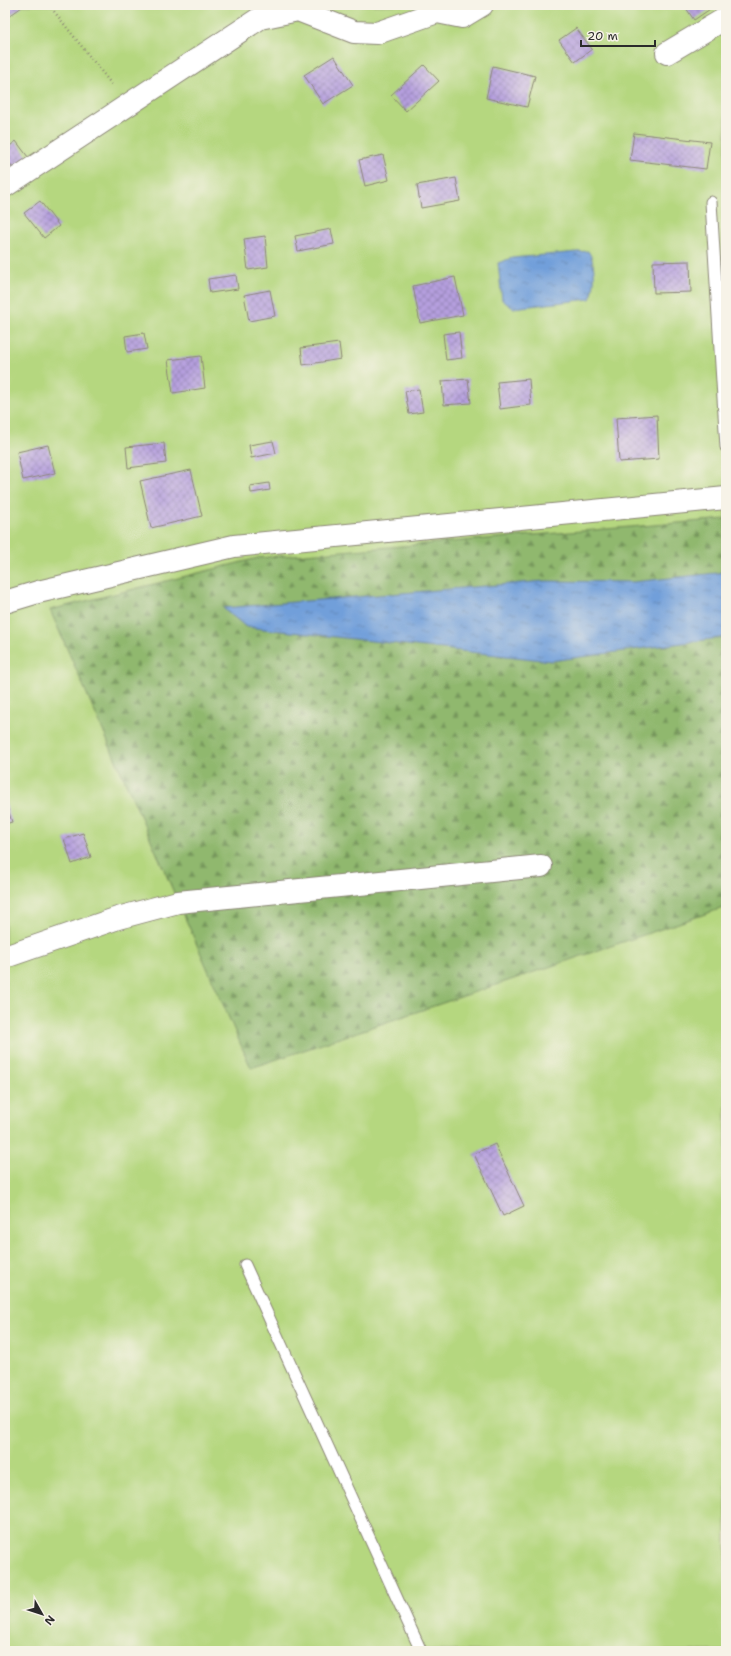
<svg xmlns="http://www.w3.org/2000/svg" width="731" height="1656" font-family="'Shantell Sans',sans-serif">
	<defs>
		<pattern id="forest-firs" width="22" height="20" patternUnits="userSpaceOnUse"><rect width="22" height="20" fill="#90b86e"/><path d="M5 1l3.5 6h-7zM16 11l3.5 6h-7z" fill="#76965b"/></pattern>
		<pattern id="water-ripples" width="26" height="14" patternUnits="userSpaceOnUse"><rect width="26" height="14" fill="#719fda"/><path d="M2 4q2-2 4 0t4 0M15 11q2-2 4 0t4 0" fill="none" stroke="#5d82b1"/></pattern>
		<pattern id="building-cross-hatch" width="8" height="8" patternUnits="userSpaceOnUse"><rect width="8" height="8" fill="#b59fde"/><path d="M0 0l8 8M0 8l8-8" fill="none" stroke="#9382b4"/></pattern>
	</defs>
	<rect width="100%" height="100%" fill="#f7f3e8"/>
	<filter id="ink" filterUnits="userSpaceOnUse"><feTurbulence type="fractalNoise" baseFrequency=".025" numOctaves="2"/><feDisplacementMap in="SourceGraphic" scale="8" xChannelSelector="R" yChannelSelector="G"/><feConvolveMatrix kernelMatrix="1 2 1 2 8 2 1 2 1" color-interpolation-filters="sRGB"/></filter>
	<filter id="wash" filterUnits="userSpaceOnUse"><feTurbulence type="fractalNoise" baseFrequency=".012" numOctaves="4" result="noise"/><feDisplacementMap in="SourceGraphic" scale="16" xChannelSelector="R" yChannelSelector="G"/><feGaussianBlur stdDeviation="0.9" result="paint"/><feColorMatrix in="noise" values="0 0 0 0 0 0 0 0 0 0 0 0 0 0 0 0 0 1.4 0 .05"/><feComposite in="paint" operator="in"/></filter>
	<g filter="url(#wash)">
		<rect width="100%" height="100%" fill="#ebe1c1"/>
		<rect fill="#b5d77f" stroke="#708155" x="5" y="5" width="721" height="1646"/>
		<polygon fill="url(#forest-firs)" stroke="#5e724c" points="726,519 726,907 251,1068 50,610 258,558"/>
		<g fill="url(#water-ripples)" stroke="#4e6582">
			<path d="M588,251C596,261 596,288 590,299L513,308L502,300L498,263L512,258Z"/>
			<polygon points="726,572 726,637 551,661 246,627 223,608 545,581 633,582"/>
		</g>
		<g id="blocks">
			<g fill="url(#building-cross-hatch)">
				<polygon points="5,5 20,5 22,7 5,19"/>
				<polygon points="684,5 716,5 694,20"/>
				<polygon points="576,28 592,49 575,62 559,40"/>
				<polygon points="334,56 353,85 323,104 304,75"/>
				<polygon points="424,65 439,81 406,111 391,95"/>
				<polygon points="493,66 535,76 527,107 486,98"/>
				<polygon points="634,133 710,142 706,169 630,160"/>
				<polygon points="16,141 28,157 14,169 5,159 5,150"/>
				<polygon points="383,155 389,180 365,186 359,160"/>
				<polygon points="456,178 460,201 421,208 417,185"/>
				<polygon points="40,201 59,226 44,238 24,213"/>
				<polygon points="331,229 334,244 298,251 295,236"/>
				<polygon points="265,236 268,267 248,270 244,239"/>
				<polygon points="690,261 691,292 654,293 653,262"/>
				<polygon points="236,275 238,289 210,293 208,279"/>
				<polygon points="455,277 463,315 420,323 413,286"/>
				<polygon points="270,290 275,316 249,321 244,295"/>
				<polygon points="459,332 462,358 446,360 443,334"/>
				<polygon points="144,333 147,349 127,352 125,336"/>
				<polygon points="339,343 341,359 303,365 301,348"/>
				<polygon points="201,356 205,388 173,393 168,360"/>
				<polygon points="468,379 471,403 444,405 442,381"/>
				<polygon points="529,379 531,405 500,409 497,382"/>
				<polygon points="419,389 423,412 409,414 405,391"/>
				<polygon points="657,415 659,459 619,462 616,418"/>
				<polygon points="273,441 276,453 251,458 249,445"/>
				<polygon points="164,443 166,463 128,468 126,447"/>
				<polygon points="48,445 55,473 23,480 17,452"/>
				<polygon points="191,470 202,516 151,528 140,481"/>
				<polygon points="269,483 270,490 251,493 250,486"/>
				<polygon points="5,802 12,822 5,824"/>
				<polygon points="83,833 91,857 72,864 64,839"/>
				<polygon points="495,1144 524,1206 503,1216 474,1154"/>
			</g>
		</g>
	</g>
	<g filter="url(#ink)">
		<use href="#blocks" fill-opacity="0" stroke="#8b8676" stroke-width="1"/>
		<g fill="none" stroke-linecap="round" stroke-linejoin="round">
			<g stroke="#8b8676" stroke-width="13">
				<g id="lane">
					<polyline points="711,202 726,447"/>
					<polyline points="245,1265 421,1651"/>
				</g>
			</g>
			<g stroke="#8b8676" stroke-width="24">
				<g id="street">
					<polyline points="667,53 726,18"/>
					<polyline points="5,186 260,18 298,10 354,32 377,33 437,12 462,17 482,5"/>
					<polyline points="5,602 38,592 234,546 726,498"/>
					<polyline points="5,957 118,918 178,902 541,866"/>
				</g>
			</g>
			<polyline stroke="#8b8676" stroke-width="2.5" stroke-dasharray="1 3" stroke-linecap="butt" points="49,5 113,86"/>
			<use href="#lane" stroke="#fff" stroke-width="11"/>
			<use href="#street" stroke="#fff" stroke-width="22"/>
		</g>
	</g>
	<rect width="731" height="1656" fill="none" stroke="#f7f3e8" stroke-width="20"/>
	<g transform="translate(42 1614) rotate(129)" stroke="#f7f3e8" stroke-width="3" paint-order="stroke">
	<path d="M0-3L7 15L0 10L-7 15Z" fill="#2b2b2b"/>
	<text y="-6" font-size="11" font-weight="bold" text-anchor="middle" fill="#2b2b2b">N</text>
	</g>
	<path d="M581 40v6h74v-6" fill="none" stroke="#2b2b2b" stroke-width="2"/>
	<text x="587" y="40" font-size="12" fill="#2b2b2b" stroke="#f7f3e8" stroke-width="3" paint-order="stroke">20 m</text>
</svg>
